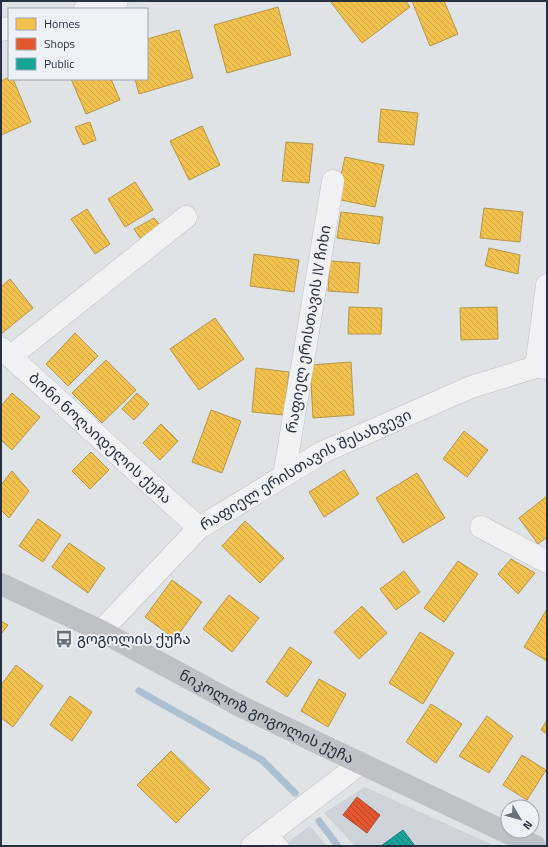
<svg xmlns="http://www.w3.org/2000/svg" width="548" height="847" font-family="'Titillium Web','Noto Sans Georgian',sans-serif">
	<defs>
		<pattern id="homes-back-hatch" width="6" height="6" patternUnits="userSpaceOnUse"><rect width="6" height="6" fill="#f2c14e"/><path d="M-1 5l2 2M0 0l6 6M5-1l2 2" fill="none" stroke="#cfa645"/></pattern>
		<pattern id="shops-back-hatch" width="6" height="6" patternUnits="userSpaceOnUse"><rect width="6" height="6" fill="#e4572e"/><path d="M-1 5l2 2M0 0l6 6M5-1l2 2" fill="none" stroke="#b94829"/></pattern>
		<pattern id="public-back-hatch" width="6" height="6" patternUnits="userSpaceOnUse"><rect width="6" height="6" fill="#17a398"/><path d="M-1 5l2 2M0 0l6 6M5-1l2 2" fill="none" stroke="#15857d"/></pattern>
	</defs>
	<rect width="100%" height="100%" fill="#e0e3e6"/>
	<g fill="#ced2d9">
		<polygon points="365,787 495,846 355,846 324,813"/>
		<polygon points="310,826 327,846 282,846"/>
	</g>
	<g fill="url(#homes-back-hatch)" stroke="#b5964a">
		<polygon points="330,1 406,1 410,7 362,43"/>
		<polygon points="412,1 444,1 458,34 430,46"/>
		<polygon points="278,7 291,55 227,73 214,25"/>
		<polygon points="179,30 193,78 139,94 135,79 147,79 147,39"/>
		<polygon points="9,77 9,79 13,79 31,122 1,135 1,81"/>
		<polygon points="71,79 111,79 120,100 86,114"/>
		<polygon points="381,109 418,113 414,145 378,142"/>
		<polygon points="90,122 96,140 83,145 75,127"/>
		<polygon points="202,126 220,165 189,180 170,141"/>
		<polygon points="286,142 313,144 309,183 282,181"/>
		<polygon points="345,157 384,165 375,207 336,199"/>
		<polygon points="135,182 153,210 125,227 108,199"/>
		<polygon points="484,208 523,212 520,242 480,238"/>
		<polygon points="87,209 110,244 95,254 71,219"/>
		<polygon points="341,212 383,217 379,244 337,238"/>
		<polygon points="154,218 162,227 142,241 134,229"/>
		<polygon points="489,248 520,255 518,274 485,266"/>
		<polygon points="254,254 299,260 294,292 250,286"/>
		<polygon points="330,261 360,263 358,293 328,291"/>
		<polygon points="10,279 33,308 1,334 1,287"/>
		<polygon points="349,307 382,308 381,334 348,334"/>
		<polygon points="497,307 498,339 461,340 460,308"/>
		<polygon points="215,318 244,359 199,390 170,349"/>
		<polygon points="75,333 98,356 68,386 46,364"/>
		<polygon points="106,360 136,390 102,423 72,393"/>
		<polygon points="351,362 354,415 313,418 310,365"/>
		<polygon points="256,368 289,372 284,415 252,412"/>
		<polygon points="12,393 40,417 12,450 1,440 1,406"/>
		<polygon points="137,393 149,404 134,420 122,409"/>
		<polygon points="211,410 241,421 222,473 192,462"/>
		<polygon points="161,424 178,441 160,460 143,443"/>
		<polygon points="464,431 488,450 467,477 443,459"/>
		<polygon points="91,452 109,470 90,489 72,471"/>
		<polygon points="344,470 359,494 324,517 309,492"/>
		<polygon points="12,471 29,491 9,518 1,510 1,485"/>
		<polygon points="417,473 445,518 403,543 376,498"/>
		<polygon points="547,496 547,537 538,544 519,518"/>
		<polygon points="38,519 61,535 43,562 19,546"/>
		<polygon points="245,521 284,558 260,583 222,546"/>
		<polygon points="69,543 105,568 88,593 52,567"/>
		<polygon points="511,559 535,573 518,594 498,574"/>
		<polygon points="458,561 478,574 444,622 424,608"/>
		<polygon points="404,571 420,592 396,610 380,589"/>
		<polygon points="172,580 202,602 175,639 145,617"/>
		<polygon points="229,595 259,618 232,652 203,629"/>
		<polygon points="362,606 387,633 359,659 334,632"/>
		<polygon points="547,609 547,661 524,647"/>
		<polygon points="1,621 8,625 1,634"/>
		<polygon points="420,632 454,653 423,704 389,683"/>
		<polygon points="290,647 312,662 287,697 266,682"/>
		<polygon points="16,665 43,686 13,727 1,718 1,685"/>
		<polygon points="319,679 346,694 328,727 301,711"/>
		<polygon points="70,696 92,712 72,741 50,725"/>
		<polygon points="431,704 462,724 436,763 406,742"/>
		<polygon points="487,716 513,736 489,773 459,756"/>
		<polygon points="547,720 547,734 541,730"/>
		<polygon points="171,751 210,789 176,823 137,785"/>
		<polygon points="522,755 546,770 527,800 503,785"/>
	</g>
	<polygon fill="url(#shops-back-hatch)" stroke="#ab4b33" points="357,797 380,815 367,833 343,815"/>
	<polygon fill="url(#public-back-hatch)" stroke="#1c807e" points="403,830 415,846 381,846"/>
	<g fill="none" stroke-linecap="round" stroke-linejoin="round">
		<g stroke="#adc0d2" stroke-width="7">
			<polyline points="139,691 262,760 295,793"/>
			<polyline points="319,821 338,846"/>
		</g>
		<g stroke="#bec1c4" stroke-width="13">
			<polyline id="lane" points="270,832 283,846"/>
		</g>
		<g stroke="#bec1c4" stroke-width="23">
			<g id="street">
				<polyline points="85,9 117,1"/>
				<polyline points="1,30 9,28"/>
				<path id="s1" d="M1,348L199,528"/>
				<polyline points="11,356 186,217"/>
				<polyline points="536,367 547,285"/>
				<path id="s2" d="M284,476L333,181"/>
				<polyline points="481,527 547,562"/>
				<path id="s3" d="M101,631L199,528L323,452L471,387L536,367L547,368"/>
				<polyline points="252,846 361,763"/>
			</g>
		</g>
		<use href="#lane" stroke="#f0f1f2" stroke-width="12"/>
		<use href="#street" stroke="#f0f1f2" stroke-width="22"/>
		<path stroke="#bec1c6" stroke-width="22" id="s4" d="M1,584L101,631L240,706L535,846"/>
	</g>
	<defs>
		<g id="bus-bare" transform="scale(1.38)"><path d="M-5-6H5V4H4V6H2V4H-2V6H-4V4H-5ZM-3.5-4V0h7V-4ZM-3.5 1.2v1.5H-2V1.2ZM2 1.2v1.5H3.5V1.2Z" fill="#676f7a" stroke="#edf1f6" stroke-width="2.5" paint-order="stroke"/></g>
	</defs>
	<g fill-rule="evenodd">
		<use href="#bus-bare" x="64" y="639"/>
	</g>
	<g text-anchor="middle" stroke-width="4" stroke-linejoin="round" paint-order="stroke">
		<g font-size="15" fill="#263040" stroke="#edf1f6">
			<text dy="5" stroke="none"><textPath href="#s2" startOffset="149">რაფიელ ერისთავის IV ჩიხი</textPath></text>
			<text dy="5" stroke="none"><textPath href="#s1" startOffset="134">ბონი ნოღაიდელის ქუჩა</textPath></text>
			<text dy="5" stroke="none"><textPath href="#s3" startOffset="264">რაფიელ ერისთავის შესახვევი</textPath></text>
			<text dy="5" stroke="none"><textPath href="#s4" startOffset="297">ნიკოლოზ გოგოლის ქუჩა</textPath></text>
		</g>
		<g font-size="15" fill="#263040" stroke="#edf1f6" text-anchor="start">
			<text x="77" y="644">გოგოლის ქუჩა</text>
		</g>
	</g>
	<rect width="548" height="847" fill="none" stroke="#263040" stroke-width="4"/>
	<rect x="8" y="8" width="140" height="72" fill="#edf1f6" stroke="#9da4ad"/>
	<rect x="16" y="18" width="20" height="12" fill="#f2c14e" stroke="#9da4ad"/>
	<text x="44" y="28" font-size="12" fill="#263040">Homes</text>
	<rect x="16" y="38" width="20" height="12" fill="#e4572e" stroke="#9da4ad"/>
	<text x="44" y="48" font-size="12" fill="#263040">Shops</text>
	<rect x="16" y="58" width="20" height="12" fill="#17a398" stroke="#9da4ad"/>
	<text x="44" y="68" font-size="12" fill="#263040">Public</text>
	<g transform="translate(520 819) rotate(128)"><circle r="19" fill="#edf1f6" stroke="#9da4ad"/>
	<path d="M0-3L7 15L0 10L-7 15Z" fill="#676f7a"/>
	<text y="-6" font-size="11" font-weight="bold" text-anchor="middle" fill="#263040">N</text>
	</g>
</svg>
